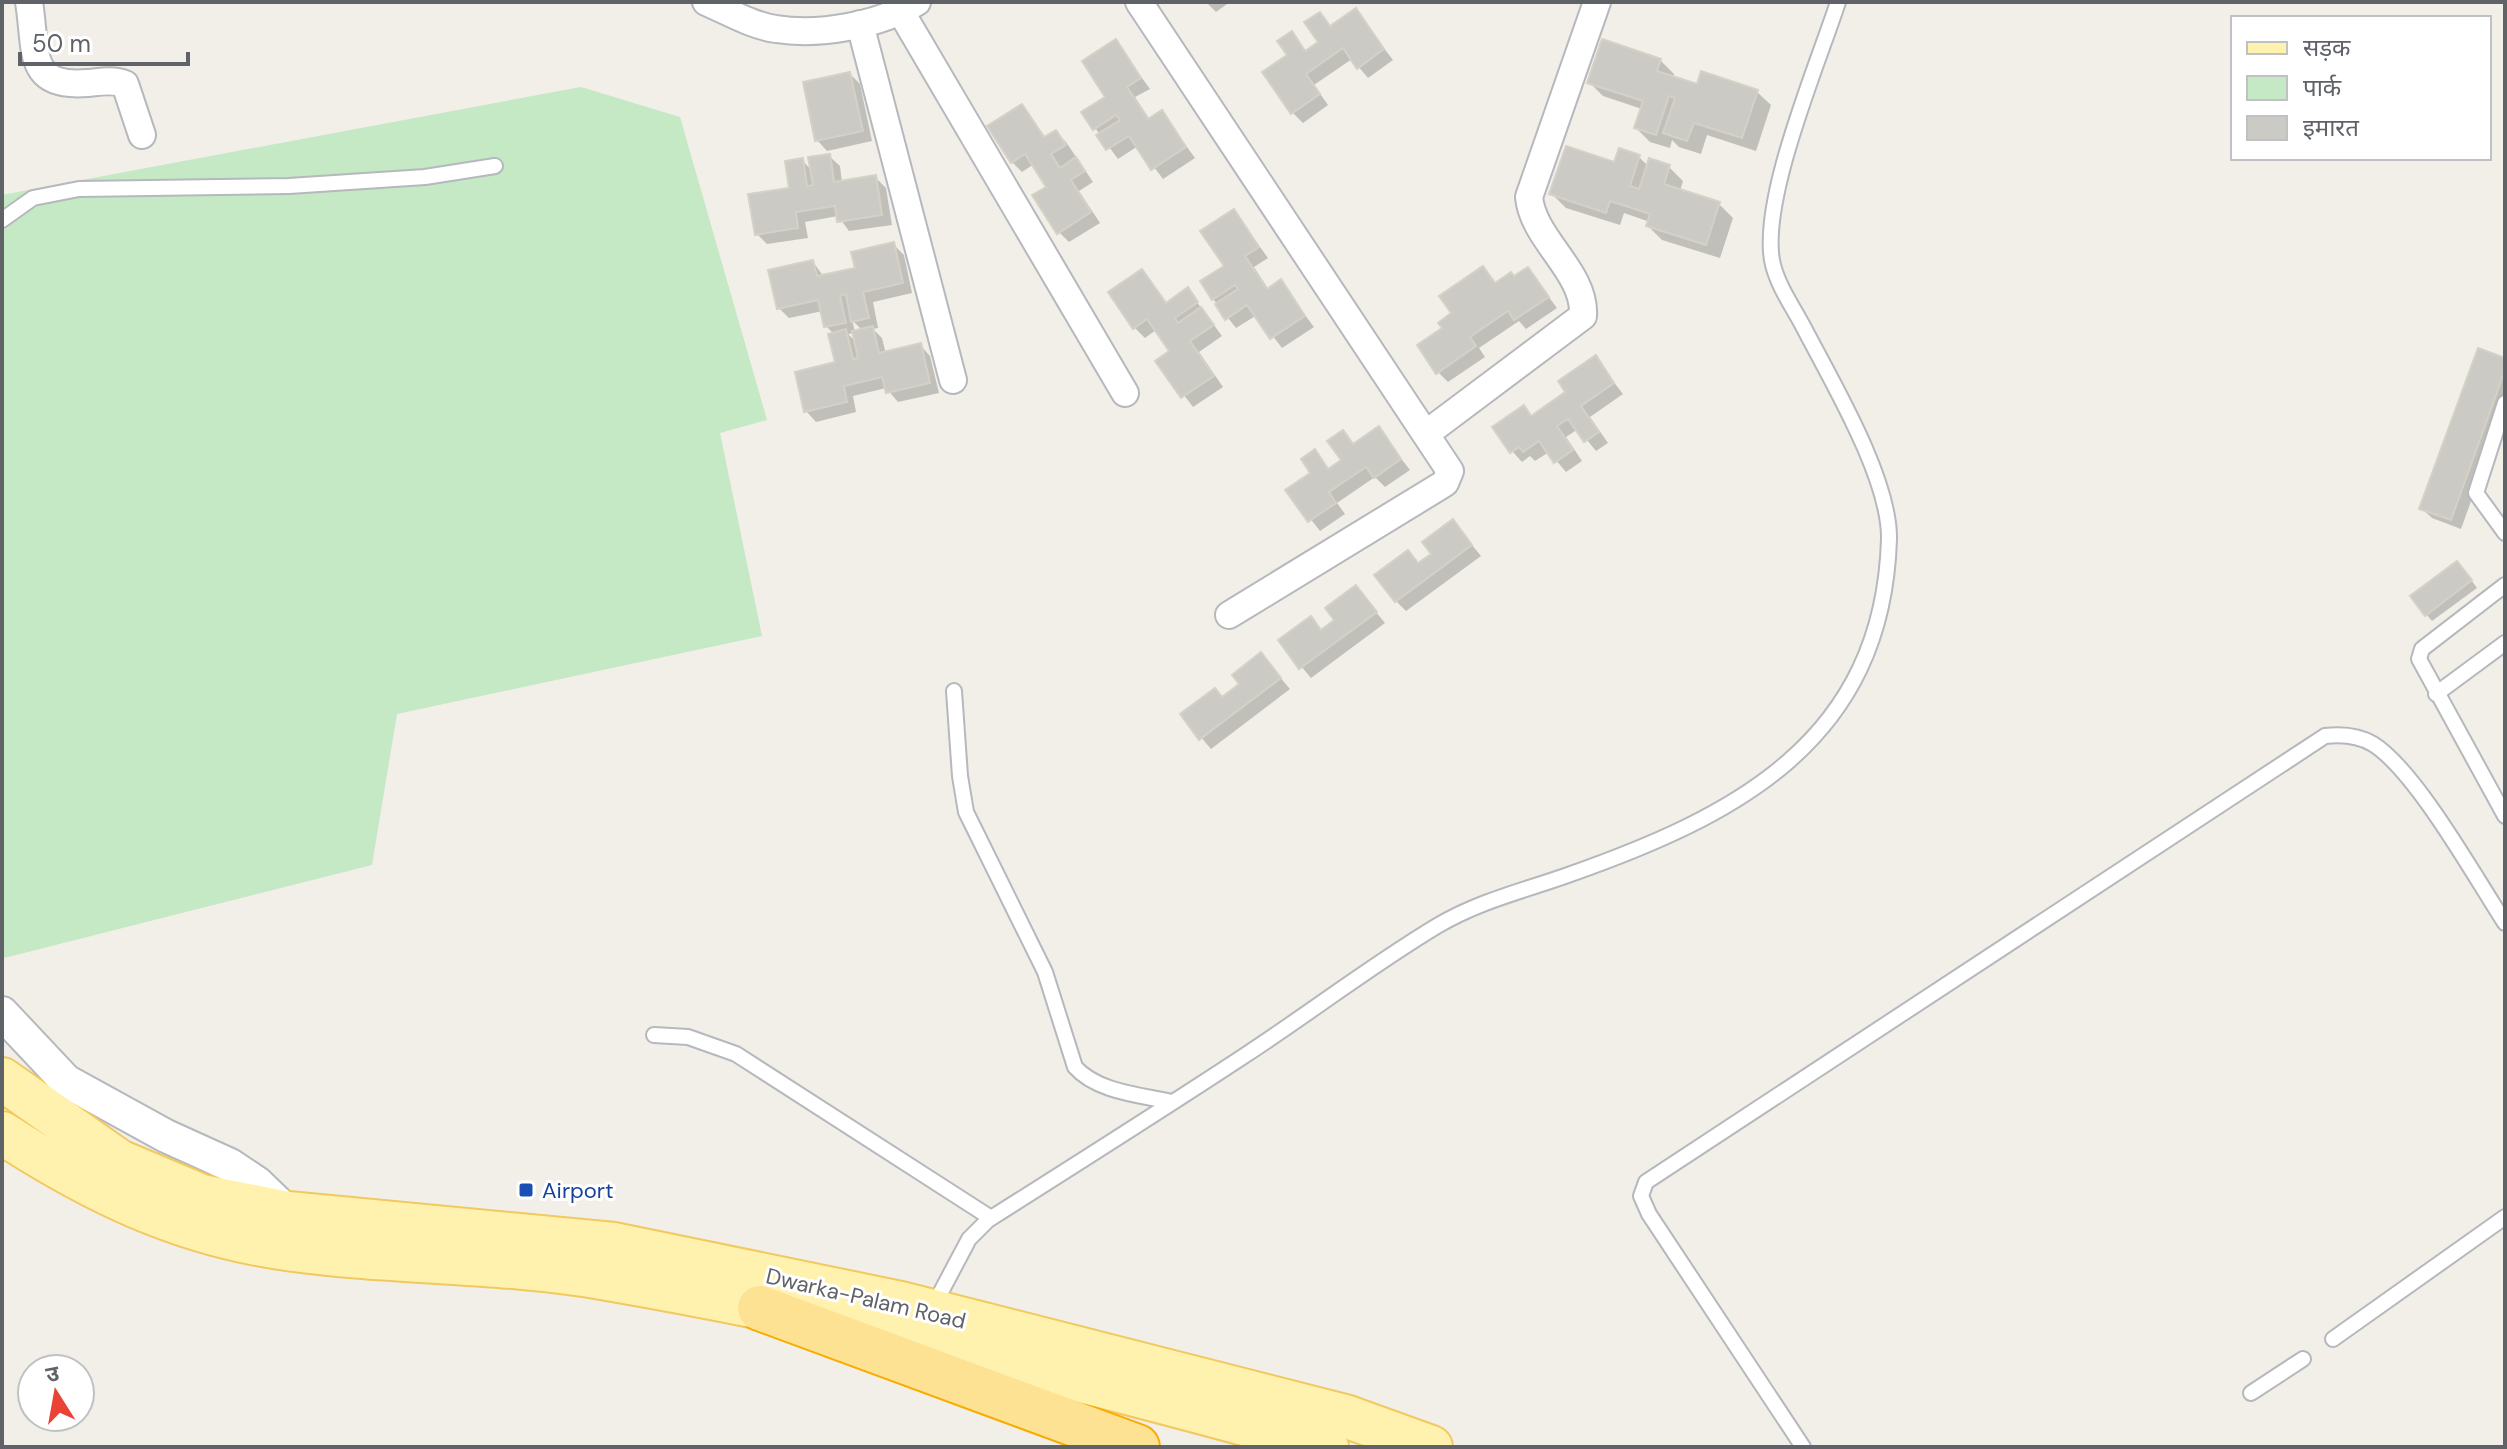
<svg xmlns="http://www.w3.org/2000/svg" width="2507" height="1449" font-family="'DM Sans','Noto Sans Devanagari',sans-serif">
	<rect width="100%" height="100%" fill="#f1efe8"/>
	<polygon fill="#c5e8c5" points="581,87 680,117 767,420 720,433 762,636 397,714 372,865 4,958 2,195"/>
	<g fill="#0003" fill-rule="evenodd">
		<polygon points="1206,2 1230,2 1216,12"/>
		<polygon points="1355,11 1393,60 1368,78 1352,59 1314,85 1328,105 1303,123 1293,113 1291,34 1307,52 1321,42 1320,14 1332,27"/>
		<polygon points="1116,42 1150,89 1135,97 1150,120 1162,113 1195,158 1163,179 1138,146 1118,159 1084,113 1108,97"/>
		<polygon points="1660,60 1674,74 1673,78 1698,87 1757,92 1771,105 1756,151 1707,135 1701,154 1679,147 1672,140 1670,148 1650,142 1636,128 1642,109 1603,96 1589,82"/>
		<polygon points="850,74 860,84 872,141 827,151 817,140"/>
		<polygon points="1021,106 1046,138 1056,132 1066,142 1093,182 1079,191 1100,223 1069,242 1059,232 1049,187 1034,164 1022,172 1012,162"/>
		<polygon points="829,156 840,166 842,183 875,177 886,188 892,225 849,231 838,216 805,222 808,238 767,244 757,234 791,189 802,160 812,171"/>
		<polygon points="1639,157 1648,166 1669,167 1683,181 1680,191 1719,204 1733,218 1720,258 1662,240 1648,226 1650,222 1624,213 1620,225 1566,208 1552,194"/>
		<polygon points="1234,211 1268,258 1254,267 1269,290 1280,282 1314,327 1282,348 1257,315 1236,328 1213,299 1226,267"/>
		<path d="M894,245L904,255L912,293L873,302L878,328L873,329L882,338L886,354L920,345L930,356L939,393L898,402L886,388L853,396L856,412L816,422L806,411L837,364L834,334L826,326L823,311L789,318L779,308L813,262L824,277L857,269ZM852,320L862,330L855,332ZM854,333L857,343L848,334Z"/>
		<polygon points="1483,268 1497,284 1528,269 1557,308 1526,329 1519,321 1479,348 1485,357 1448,382 1438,372 1444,329"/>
		<polygon points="1142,272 1168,304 1188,290 1222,336 1199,352 1223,387 1193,407 1158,361 1172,352 1156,330 1145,338 1134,327"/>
		<polygon points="1595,358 1623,394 1590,417 1608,443 1596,451 1578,429 1566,437 1582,461 1566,472 1549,452 1535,461 1530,456 1522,462 1512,451 1523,407 1533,417 1568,393"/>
		<polygon points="2505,360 2505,407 2461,529 2432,518 2421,508"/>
		<polygon points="1378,429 1410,470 1385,487 1375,477 1337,503 1345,514 1320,531 1288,490 1313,473 1314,452 1330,470 1343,461 1343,432 1355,445"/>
		<polygon points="1453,522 1481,556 1406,611 1396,601 1419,565 1434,554"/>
		<polygon points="2464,570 2477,588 2432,621 2426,614"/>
		<polygon points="1356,588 1385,623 1311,678 1280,641 1311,618 1323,631 1337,620"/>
		<polygon points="1261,655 1290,689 1211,749 1182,715 1223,698 1242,684"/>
	</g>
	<g fill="#cccac5" stroke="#d6d1c6" stroke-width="2">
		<polygon points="1356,8 1384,49 1357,69 1343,48 1306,74 1320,94 1291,114 1262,72 1287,55 1277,41 1292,31 1305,51 1318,42 1304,22 1320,12 1330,26"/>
		<polygon points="1116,39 1141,78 1127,87 1148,119 1162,110 1186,147 1151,170 1129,136 1106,150 1096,135 1120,120 1116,115 1093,130 1081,112 1105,97 1082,61"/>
		<polygon points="1602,39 1661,59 1657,71 1697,84 1701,71 1758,90 1742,138 1694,123 1687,141 1663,133 1675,98 1669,96 1656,135 1634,128 1643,101 1587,83"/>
		<polygon points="850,72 863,131 815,141 803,82"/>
		<polygon points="1022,104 1044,137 1056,130 1066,145 1051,154 1060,168 1076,157 1085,171 1071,180 1091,212 1057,234 1032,195 1046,187 1025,154 1011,163 987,126"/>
		<polygon points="1566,146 1614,162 1619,148 1640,155 1630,186 1639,189 1649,158 1670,165 1664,184 1720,202 1706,245 1646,226 1650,214 1610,201 1606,213 1549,194"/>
		<polygon points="830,154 834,182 876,175 882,215 837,222 835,206 796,212 798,228 755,235 748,194 789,188 785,161 803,158 807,186 813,185 808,157"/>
		<polygon points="1234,209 1259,247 1245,256 1267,289 1281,279 1305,316 1270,339 1247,305 1225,320 1215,304 1238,289 1235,285 1212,300 1200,281 1224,266 1200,231"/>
		<polygon points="894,242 903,283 863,292 869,318 851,322 846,294 840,296 846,323 824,327 818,300 777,309 768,270 813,260 817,276 855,268 851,252"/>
		<polygon points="1483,266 1495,283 1511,272 1514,276 1528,267 1549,297 1514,320 1508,311 1470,337 1476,346 1436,374 1417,345 1442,328 1438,323 1451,313 1439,296"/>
		<polygon points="1142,269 1166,303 1188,287 1198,302 1175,318 1178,323 1201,307 1214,325 1190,341 1214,376 1181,398 1155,361 1169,351 1147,319 1133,329 1108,292"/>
		<polygon points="873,326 879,353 921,343 930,383 886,393 882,377 844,386 847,402 804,412 795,372 835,362 828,334 846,329 853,359 858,358 852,331"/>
		<polygon points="2478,348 2505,358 2505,370 2451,520 2419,509"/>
		<polygon points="1596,355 1614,383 1581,406 1599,432 1584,442 1568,419 1557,426 1573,450 1554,463 1539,441 1523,452 1519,447 1510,453 1492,427 1524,405 1531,416 1565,392 1558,381"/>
		<polygon points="1379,426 1401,459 1374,478 1366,467 1329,492 1336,503 1308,522 1285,490 1310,473 1301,459 1315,449 1328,469 1341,460 1327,441 1343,430 1353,444"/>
		<polygon points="1453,519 1472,545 1395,602 1374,575 1408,550 1418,563 1431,554 1422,542"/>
		<polygon points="2457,561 2472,580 2425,616 2410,596"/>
		<polygon points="1356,585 1377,612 1299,669 1278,640 1311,616 1321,630 1334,620 1325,608"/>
		<polygon points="1261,652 1281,678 1199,740 1180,714 1215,688 1222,697 1239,684 1232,675"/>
	</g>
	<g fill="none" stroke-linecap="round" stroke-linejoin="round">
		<g stroke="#b5b8bc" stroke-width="18">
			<g id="service">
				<polyline points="2,220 33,198 79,189 289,186 425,177 495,166"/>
				<polyline points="2505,403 2476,493 2505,533"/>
				<polyline points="2505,585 2422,649 2419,659 2505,816"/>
				<path d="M954,691L960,776L966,812L1045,972L1075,1067C1097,1092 1141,1095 1172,1102"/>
				<polyline points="2436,694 2505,643"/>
				<polyline points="654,1035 688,1037 736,1054 991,1218"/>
				<path d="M933,1307L969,1239L988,1220C1075,1165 1162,1110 1247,1054C1311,1012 1372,965 1437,926C1479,901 1523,891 1568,875C1736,816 1883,741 1889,539C1890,479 1832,382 1804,328C1793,307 1779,288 1773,265C1758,204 1818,64 1838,2"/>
				<polyline points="2333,1339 2505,1217"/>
				<polyline points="2251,1393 2303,1359"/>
				<path d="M1803,1447L1649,1214L1641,1196L1646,1182L2325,736C2342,734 2358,735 2373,744C2416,771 2475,877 2505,923"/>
			</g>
		</g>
		<g stroke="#b5b8bc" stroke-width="30">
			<g id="minor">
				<path d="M29,2C37,51 26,88 87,83C99,82 113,79 125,84L142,135"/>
				<path d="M706,2C727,11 753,26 776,29C820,36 880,25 917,2"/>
				<polyline points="1139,2 1450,471 1445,483 1229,615"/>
				<polyline points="901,12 1125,393"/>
				<polyline points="860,24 953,380"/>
				<path d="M1427,433L1583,316C1586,272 1533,240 1529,197L1597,2"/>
			</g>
		</g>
		<g stroke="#b5b8bc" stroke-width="36">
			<polyline id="tertiary" points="2,1013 66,1081 166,1136 230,1165 257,1183 288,1213"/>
		</g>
		<g stroke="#f2c960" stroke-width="46">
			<g id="primary">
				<polyline points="2,1079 119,1161 202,1196 288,1213 614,1244 901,1303 1345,1416 1431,1447"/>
				<path d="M2,1133C90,1190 175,1232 280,1248C386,1264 496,1260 602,1278C847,1320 1088,1380 1327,1447"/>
			</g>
		</g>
		<g stroke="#f9ab00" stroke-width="48">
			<polyline id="motorway" points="760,1308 1137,1447"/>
		</g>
		<use href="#service" stroke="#fff" stroke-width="14"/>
		<use href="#minor" stroke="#fff" stroke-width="26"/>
		<use href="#tertiary" stroke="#fff" stroke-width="32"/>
		<use href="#primary" stroke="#fff2af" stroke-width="42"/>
		<use href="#motorway" stroke="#fde293" stroke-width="44"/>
	</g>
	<rect fill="#1a4fb4" stroke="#fff" stroke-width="3" x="518" y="1182" width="16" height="16" rx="4"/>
	<g text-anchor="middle" stroke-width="6" stroke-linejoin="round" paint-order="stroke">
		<g font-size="22" fill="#164399" stroke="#fff" text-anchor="start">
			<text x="542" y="1198">Airport</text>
		</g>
		<g font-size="22" fill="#5f6368" stroke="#fff">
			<text transform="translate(866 1298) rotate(13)" y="8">Dwarka-Palam Road</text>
		</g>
	</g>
	<rect width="2507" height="1449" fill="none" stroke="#5f6368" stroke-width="8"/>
	<rect x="2231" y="16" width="260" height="144" fill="#ffffff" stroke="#bfc1c3" stroke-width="2"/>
	<rect x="2247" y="42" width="40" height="12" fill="#fff2af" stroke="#bfc1c3" stroke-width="2"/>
	<text x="2303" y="56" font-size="24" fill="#5f6368">सड़क</text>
	<rect x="2247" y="76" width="40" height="24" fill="#c5e8c5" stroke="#bfc1c3" stroke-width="2"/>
	<text x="2303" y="96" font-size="24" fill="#5f6368">पार्क</text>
	<rect x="2247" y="116" width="40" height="24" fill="#cccac5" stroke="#bfc1c3" stroke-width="2"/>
	<text x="2303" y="136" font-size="24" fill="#5f6368">इमारत</text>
	<g transform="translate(56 1393) rotate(349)"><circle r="38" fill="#ffffff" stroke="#bfc1c3" stroke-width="2"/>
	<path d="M0-6L14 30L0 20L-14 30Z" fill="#ea4335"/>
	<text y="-12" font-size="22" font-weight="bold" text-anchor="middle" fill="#5f6368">उ</text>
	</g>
	<path d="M20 52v12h168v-12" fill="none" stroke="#5f6368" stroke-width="4"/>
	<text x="32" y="52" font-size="24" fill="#5f6368" stroke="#ffffff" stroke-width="6" paint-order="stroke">50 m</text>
</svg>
